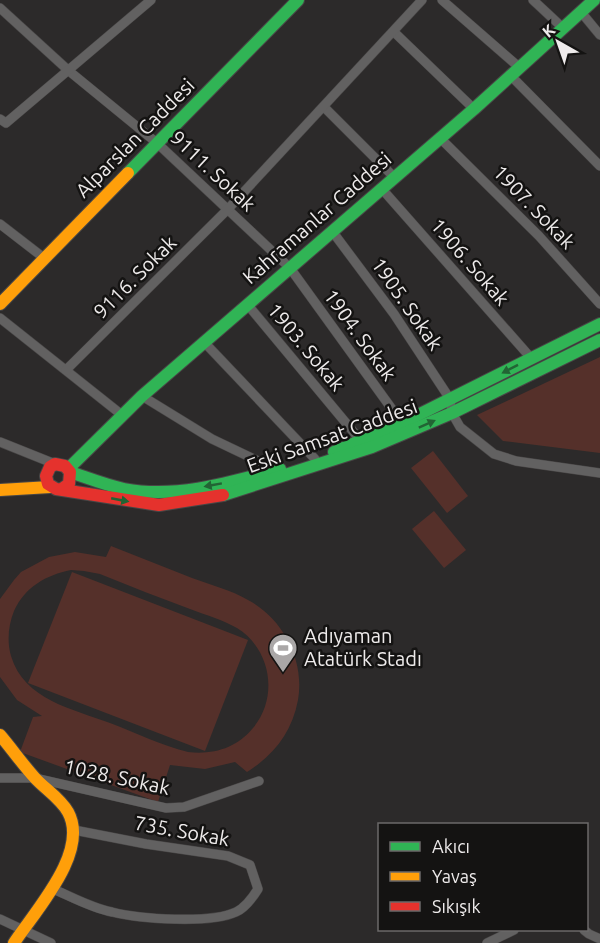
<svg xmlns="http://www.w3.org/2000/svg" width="600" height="943" font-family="Ubuntu,sans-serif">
	<rect width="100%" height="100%" fill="#2c2a2a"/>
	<g fill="#55302a" fill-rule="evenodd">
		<polygon points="600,357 600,453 503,441 477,415"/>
		<polygon points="433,451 468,496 447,513 411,468"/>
		<polygon points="434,511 466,550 444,568 412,529"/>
		<path d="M111,546C138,557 165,567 192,578C211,585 231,590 248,600C283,619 305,660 298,700C292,732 274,755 247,772L235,762L205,769L170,765L158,802L20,752L33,717L42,716L17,700L0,677V599L14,580L21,572L49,557L75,552L106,557ZM71,570L84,571L100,574C130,586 160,598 190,609C206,615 223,620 237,628C271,649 279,697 253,728C237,748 213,755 188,752C161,745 136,733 110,723C73,709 24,700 11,656C7,642 8,626 14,611C25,587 46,575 71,570Z"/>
		<polygon points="72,572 248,640 205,751 28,683"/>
	</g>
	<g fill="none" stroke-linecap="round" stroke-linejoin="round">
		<g stroke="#484646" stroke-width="10">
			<g id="street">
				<polyline points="442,0 520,68"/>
				<polyline points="533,0 563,28"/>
				<polyline points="0,8 69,71 157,143 290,268 402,423"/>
				<polyline points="581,12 600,35"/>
				<polyline points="394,32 474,109"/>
				<polyline points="511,76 600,166"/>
				<polyline points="324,107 395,178"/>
				<polyline points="0,119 6,123 151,0"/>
				<polyline points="440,138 539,236 600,304"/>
				<polyline points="382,189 531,358"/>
				<polyline points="0,224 44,258"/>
				<polyline points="332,231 394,314 450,399 452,413 460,427 494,454 516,461 600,473"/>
				<polyline points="247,304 361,441"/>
				<polyline points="0,318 122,415"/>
				<polyline points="204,342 315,459"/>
				<polyline points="66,370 228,209 422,0"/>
				<polyline points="142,396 212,439 277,470"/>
				<polyline points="0,442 55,464"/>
				<polyline points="0,778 35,778 166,808 184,807 259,781"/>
				<path d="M51,888C70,896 91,908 112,912C140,919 210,924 236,912C245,908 253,897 258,889L250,865L228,856L146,844L74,830"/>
				<polyline points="0,919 51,943"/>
				<polyline points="584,930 589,934 600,939"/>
				<polyline points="487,943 514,930"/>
			</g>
		</g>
		<g stroke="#484646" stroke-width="14">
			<g id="fast">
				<polyline points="128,173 298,0"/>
				<polyline points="334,452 402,423 600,324"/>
				<polyline points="68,469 142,396 474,109 594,0"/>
				<path d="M70,472C88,478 105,485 124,489C176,499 229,483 280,469"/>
				<polyline points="223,495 372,447 452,413 600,340"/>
			</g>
		</g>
		<g stroke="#484646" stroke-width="14">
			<g id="slow">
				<polyline points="0,304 128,173"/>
				<polyline points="0,490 50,487"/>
				<path d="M0,735C12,749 23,765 35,778C45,789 60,798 68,812C90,852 35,911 14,943"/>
			</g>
		</g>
		<g stroke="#484646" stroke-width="14">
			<polyline id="jam" points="62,489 69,484 70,472 65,466 55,464 50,467 46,476 48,484 56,489 159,505 223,495"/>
		</g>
		<use href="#street" stroke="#626161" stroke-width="9"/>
		<use href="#fast" stroke="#30b455" stroke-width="12"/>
		<use href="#slow" stroke="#ff9f0a" stroke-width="12"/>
		<use href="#jam" stroke="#e5322d" stroke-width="12"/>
	</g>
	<defs><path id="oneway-solid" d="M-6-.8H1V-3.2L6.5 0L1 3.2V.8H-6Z" transform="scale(1.5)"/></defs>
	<g fill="#226434">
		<use href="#oneway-solid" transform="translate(510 369) rotate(153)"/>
		<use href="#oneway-solid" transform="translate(427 424) rotate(-24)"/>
		<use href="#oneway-solid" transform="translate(213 485) rotate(170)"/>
		<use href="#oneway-solid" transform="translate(120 500) rotate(11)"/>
	</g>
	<defs>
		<g id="stadium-pin" transform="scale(1.5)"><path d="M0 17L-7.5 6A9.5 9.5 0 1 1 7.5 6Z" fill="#aaa7a7" stroke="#141312"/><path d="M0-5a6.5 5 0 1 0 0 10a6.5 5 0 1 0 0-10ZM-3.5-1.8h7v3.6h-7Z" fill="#fff"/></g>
	</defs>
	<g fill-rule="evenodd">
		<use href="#stadium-pin" x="283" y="648"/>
	</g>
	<g text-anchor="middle" stroke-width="5" stroke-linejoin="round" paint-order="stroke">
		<g font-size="20" fill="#eeebeb" stroke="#141312">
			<text transform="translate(135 138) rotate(-45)" y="7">Alparslan Caddesi</text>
			<text transform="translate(213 171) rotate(43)" y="7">9111. Sokak</text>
			<text transform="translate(534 207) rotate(46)" y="7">1907. Sokak</text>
			<text transform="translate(317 218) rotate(-41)" y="7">Kahramanlar Caddesi</text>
			<text transform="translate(470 262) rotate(49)" y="7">1906. Sokak</text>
			<text transform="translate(135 277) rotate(-45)" y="7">9116. Sokak</text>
			<text transform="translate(407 304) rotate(55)" y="7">1905. Sokak</text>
			<text transform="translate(360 335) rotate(54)" y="7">1904. Sokak</text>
			<text transform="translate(306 347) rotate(50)" y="7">1903. Sokak</text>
			<text transform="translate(332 436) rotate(-20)" y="7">Eski Samsat Caddesi</text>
			<text transform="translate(117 777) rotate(12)" y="7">1028. Sokak</text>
			<text transform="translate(182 831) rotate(10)" y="7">735. Sokak</text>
		</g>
		<g font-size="20" fill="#eeebeb" stroke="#141312" text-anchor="start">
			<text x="304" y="643">Adıyaman<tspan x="304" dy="23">Atatürk Stadı</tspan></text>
		</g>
	</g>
	<rect x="378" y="823" width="210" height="108" fill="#141312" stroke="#6b6969" stroke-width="1.5"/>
	<rect x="390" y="842" width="30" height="9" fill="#30b455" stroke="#6b6969" stroke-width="1.5"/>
	<text x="432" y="853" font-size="18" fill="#eeebeb">Akıcı</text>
	<rect x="390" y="872" width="30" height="9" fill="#ff9f0a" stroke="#6b6969" stroke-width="1.5"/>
	<text x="432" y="883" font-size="18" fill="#eeebeb">Yavaş</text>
	<rect x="390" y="902" width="30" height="9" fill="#e5322d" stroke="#6b6969" stroke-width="1.5"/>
	<text x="432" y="913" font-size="18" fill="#eeebeb">Sıkışık</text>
	<g transform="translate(558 42) rotate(320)" stroke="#141312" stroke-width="4.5" paint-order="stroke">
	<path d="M0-4.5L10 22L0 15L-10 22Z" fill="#eeebeb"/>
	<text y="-9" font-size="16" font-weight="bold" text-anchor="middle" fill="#eeebeb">K</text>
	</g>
</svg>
